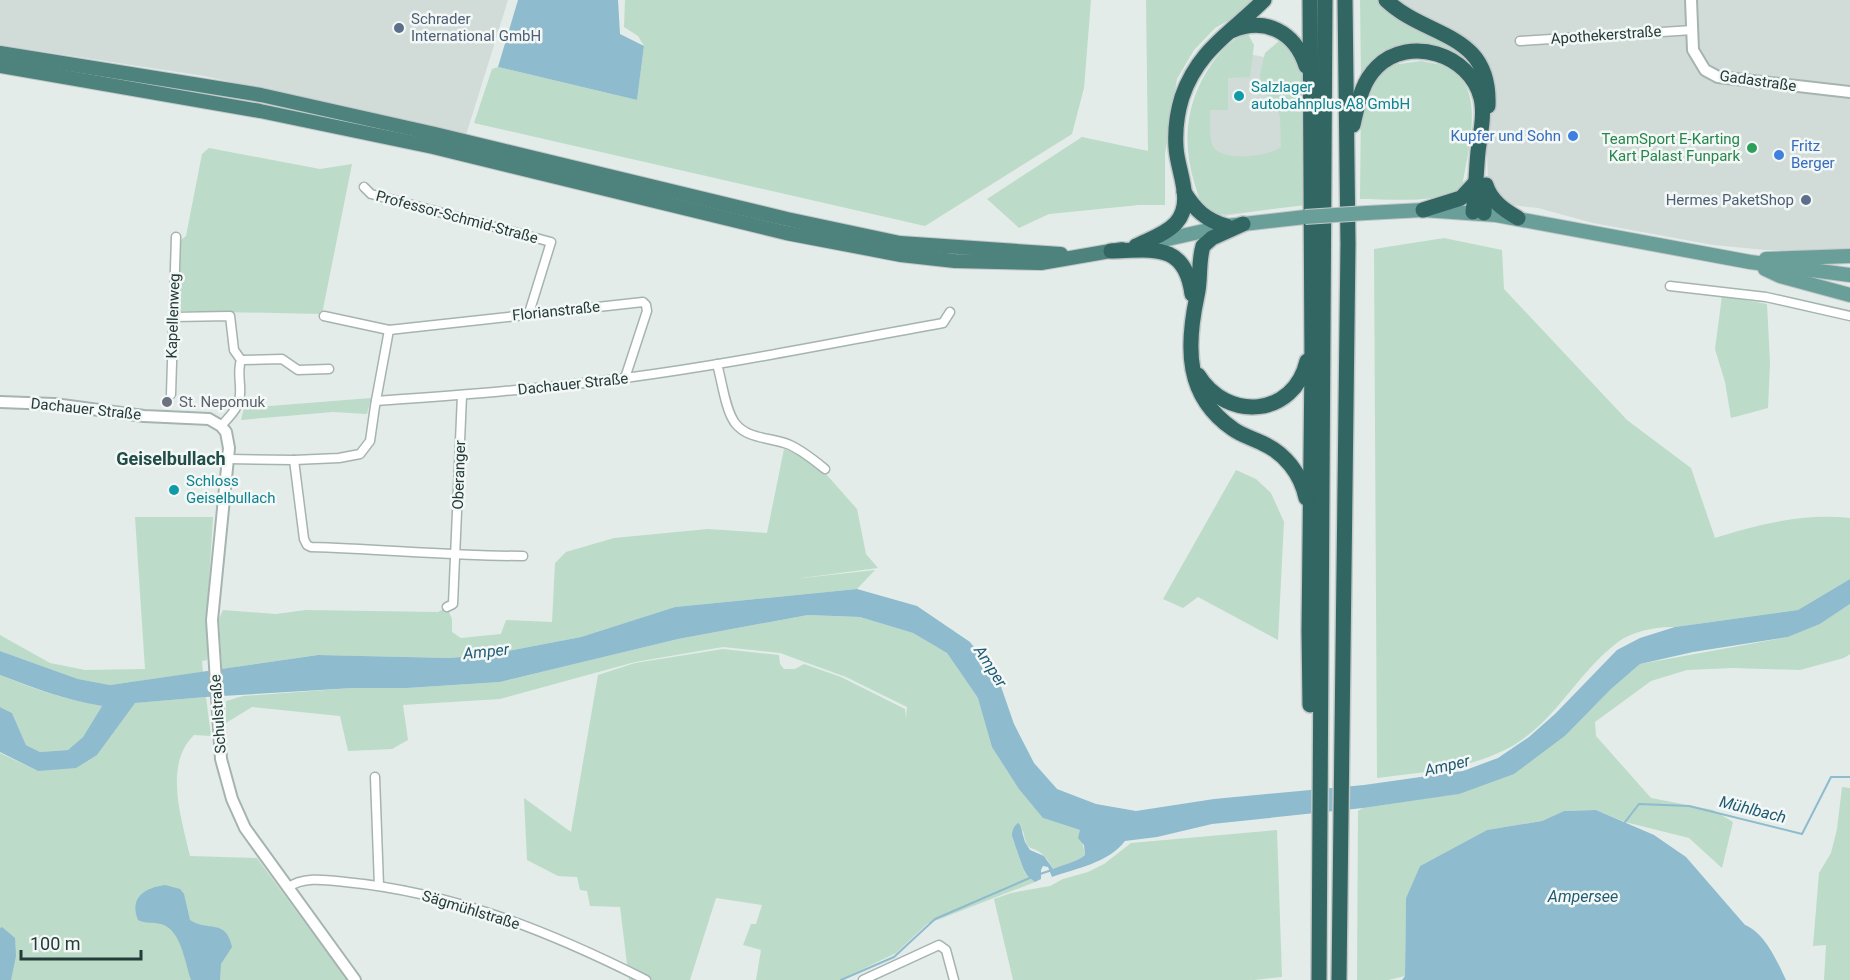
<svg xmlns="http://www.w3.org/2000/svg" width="1850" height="980" font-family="Roboto,sans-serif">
	<rect width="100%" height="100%" fill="#e3ece9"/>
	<g fill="#d1dbd8">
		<polygon points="0,0 508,0 466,135 204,76 0,45"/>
		<polygon points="1390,0 1850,0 1850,250 1766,250 1713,245 1593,223 1538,208 1503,204 1488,185 1487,154 1490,83"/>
		<polygon points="1230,50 1288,62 1292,206 1224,216 1202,90"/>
	</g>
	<g fill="#bddbc9">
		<polygon points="625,0 1091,0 1084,88 1072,134 925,226 474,123 492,69 498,67 637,100 644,46 638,36 624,27"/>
		<polygon points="1146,0 1258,0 1249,9 1215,28 1194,50 1177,79 1165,154 1165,205 1139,205 1049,214 1019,228 987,199 1082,137 1148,151"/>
		<polygon points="1360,0 1377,0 1396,17 1465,52 1482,83 1434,47 1361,76"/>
		<path d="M1248,34L1254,45L1250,77L1228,78V110H1210C1210,121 1209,134 1212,144C1218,163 1269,157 1281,147L1280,117L1275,105L1264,92L1260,75L1265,53L1279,41L1287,46L1302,69L1306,205L1219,215C1203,212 1199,199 1195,185C1181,141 1186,100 1213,62C1221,51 1233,37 1248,34Z"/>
		<path d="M1421,61C1431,63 1444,64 1453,70C1486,95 1467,153 1462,189C1435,204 1391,199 1360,199L1361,103L1378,74L1392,65Z"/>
		<polygon points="209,148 320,169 352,164 322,314 176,311 178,242 186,236 202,154"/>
		<path d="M1444,238L1502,250L1504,289L1627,420L1691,468L1715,538C1760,524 1803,513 1850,518V579L1798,610L1675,627C1658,626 1632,631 1618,642C1579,671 1557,719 1514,745C1472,769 1424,772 1377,778L1374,249Z"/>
		<polygon points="1722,296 1767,304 1770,363 1768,408 1731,418 1725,382 1715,349"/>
		<polygon points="371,398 367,414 333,412 241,420 244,408"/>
		<polygon points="784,449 801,455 818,465 857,509 866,554 878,568 794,579 875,570 857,589 675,607 581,637 493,654 450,658 318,655 222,669 219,619 223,610 276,614 306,610 438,612 447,607 452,619 452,632 461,638 501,634 506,620 552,622 555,563 566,552 614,538 708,529 767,533"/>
		<polygon points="1236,470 1256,479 1271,493 1284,522 1278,640 1198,597 1183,608 1163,599"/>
		<polygon points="135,517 213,517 207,614 207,660 202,661 203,672 110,685 78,679 0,651 0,635 50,663 85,670 145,669"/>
		<polygon points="1850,604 1850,654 1844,658 1800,670 1732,668 1687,670 1651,681 1595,722 1596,736 1651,798 1713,810 1733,822 1722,868 1689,838 1625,822 1596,810 1564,811 1542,821 1487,830 1420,866 1406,898 1405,976 1388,980 1357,980 1358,811 1363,808 1457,794 1566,735 1609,691 1640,664 1788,637 1820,624"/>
		<path d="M808,615L860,617L913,633L947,653L978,698L1043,818L1080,830L1085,855C1077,862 1064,864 1053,869C1050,865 1048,859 1044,856C1032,843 1028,856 1023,831L1012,837L1025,873L1035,882L927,924L896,953L840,980H756L761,950L743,945L751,924H756L762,905L716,898L690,980H629L620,907L590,906L587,891L580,890L577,877L558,876L527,860L524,798L571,832L598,675L635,663L723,649L779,655L780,664L784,669H795L804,664L841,677L905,709L906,718L907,707L846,677L780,653L723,647L635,662L500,699L403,705L408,740L392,749L348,751L340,716L252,707L226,723V701L243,696L353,688H407L500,682L678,639Z"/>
		<path d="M0,675C34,689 67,700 102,706L83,737L68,750L40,752L26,745L12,713L0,707Z"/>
		<path d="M206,697L211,736L194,735C163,765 182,820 190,856L257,858L347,980H0V753L38,771L97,755L134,703Z"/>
		<polygon points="1842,787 1850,788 1850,980 1824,980 1826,945 1813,946 1819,873 1831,853 1837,829"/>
		<polygon points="1277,830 1282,977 1254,980 1013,980 994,899 1011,893 1050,886 1063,879 1088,872 1104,864 1131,843"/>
	</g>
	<g fill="#8ebbcd">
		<polygon points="518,0 618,0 620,34 644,46 637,100 498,67"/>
		<path d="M1850,579V604L1820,624L1788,637L1693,652L1640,664L1610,690L1566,735L1514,774L1459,794L1363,808L1212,824L1157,837L1125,841C1108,863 1077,868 1052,877L1048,867L1043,866L1041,870V879L1035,882C1031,879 1027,876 1025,872C1023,869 1013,839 1012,836C1012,830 1014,826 1018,823L1020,825L1025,842L1030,850L1044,856L1053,869C1064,864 1077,862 1085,855L1084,845L1078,838L1080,830L1043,818L1019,789L992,747L978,698L947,653L913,633L860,617L808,615L678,639L500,682L407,688H353L206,697L135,703L97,755L76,768L38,771L0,752V707L12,713L26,745L40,752L68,750L83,737L102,706C66,700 34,688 0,675V651L78,679L110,685L318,655L450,658L493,654L581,637L675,607L857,589L917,606L970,642L998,678L1014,724L1034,763L1057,789L1096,804L1136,811L1214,799L1364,785L1463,771L1498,758L1529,737L1555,714L1617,650L1640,638L1675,627L1798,610Z"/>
		<path d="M1596,810L1654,835L1686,857L1745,925C1765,933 1777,961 1786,980H1402L1405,976L1406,898L1420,866L1487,830L1542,821L1564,811Z"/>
		<path d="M165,885L180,889L184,894L190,920C208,932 226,918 232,947L221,964L220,980H191C185,963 181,929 161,924C153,922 146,924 138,920C129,897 145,888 165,885Z"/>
		<polygon points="2,927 15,938 16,956 11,980 0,980 0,928"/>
	</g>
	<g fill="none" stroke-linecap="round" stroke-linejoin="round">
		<g stroke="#8ebbcd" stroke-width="2">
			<polyline points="1625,822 1639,804 1689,806 1802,834 1831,777 1850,777"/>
			<polyline points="1040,874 1052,870"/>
			<polyline points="841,980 894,957 935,919 1032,877"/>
		</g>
		<g stroke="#a6b4b1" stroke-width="11">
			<g id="minor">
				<polyline points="1520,41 1693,30"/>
				<polyline points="364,187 371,194 551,242 529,313"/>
				<polyline points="1670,286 1766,297 1850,316"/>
				<polyline points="324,316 389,330 643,302 646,305 647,311 625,378"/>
				<path d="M173,317L230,316L234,350L241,360C237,372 241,382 240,394C240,407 229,417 221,426"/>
				<polyline points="241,360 282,359 298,370 329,369"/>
				<path d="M717,364C722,381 725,409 735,423C748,440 772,437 790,445C803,451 814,460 825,469"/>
				<polyline points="171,394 176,237"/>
				<path d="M376,401C459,395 543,389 625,378C732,364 837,342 943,323L950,312"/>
				<polyline points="228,459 294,460 339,458 360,454 370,441 375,406 389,330"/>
				<path d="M294,460L304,539L307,545L311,547C382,549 452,556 523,556"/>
				<polyline points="447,607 453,604 462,395"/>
				<polyline points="375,777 379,886"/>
				<path d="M288,888C302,876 327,880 345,882C452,892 551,932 646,980"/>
				<polyline points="863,980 939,945 946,950 954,980"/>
			</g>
		</g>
		<g stroke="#a6b4b1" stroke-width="14">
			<g id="tertiary">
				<polyline points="1691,0 1693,50 1705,70 1718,77 1850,92"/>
				<polyline points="0,402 54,404 144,416 209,419 221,426 226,432 229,448 212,620 221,759 232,799 245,828 355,980"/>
			</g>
		</g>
		<g stroke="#c2c8c8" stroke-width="16">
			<g id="primary">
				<polyline points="1366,213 1423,210 1496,215 1750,262 1850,275"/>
				<polyline points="1150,243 1226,226 1305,217"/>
				<polyline points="1766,259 1850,256"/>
				<polyline points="1765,269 1780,276 1850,295"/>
			</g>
		</g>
		<g stroke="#c2c8c8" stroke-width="16">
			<g id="trunk">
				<polyline points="0,53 261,95 435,134 787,219 900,243 1061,254"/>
				<polyline points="0,66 260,111 433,147 786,233 901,255 955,261 1041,263 1122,249"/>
			</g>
		</g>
		<g stroke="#c2c8c8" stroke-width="18">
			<g id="motorway">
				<polyline points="1310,0 1312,363 1309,631 1310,705"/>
				<path d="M1386,0C1427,39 1491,31 1488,106"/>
				<path d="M1231,31C1265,16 1295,32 1306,66"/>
				<path d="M1353,125C1358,104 1361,83 1377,67C1409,35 1470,54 1481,98C1485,115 1480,135 1478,152C1476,172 1476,192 1473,212"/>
				<path d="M1486,185C1491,201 1504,210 1518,218"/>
				<path d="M1184,192C1195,210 1206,220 1226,226"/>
				<polyline points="1423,210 1461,198 1475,183"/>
				<polyline points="1484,213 1485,187"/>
				<path d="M1243,224L1212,238L1203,246C1198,262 1201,280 1197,296C1186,347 1185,396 1233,429C1241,435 1252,438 1262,443C1285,453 1301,474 1306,498"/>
				<path d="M1136,246C1150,239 1166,234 1176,223C1195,202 1177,171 1176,147C1175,131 1177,113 1182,97C1198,50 1231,33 1264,0"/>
				<path d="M1111,251C1153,250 1185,242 1192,294"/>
				<path d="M1198,375C1227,422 1294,417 1307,361"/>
				<polyline points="1319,980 1325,0"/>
				<polyline points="1339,980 1348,244 1345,0"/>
			</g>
		</g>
		<use href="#minor" stroke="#fff" stroke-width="8"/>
		<use href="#tertiary" stroke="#fff" stroke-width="10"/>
		<use href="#primary" stroke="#6a9e98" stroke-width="14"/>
		<use href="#trunk" stroke="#4e827d" stroke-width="14"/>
		<use href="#motorway" stroke="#316662" stroke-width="15"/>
		<g stroke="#c2c8c8" stroke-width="16" stroke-linecap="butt">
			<polyline id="primary-bridge" points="1305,217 1366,213"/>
		</g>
		<use href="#primary-bridge" stroke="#6a9e98" stroke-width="14"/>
	</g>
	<g fill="#5c6f8a" stroke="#f3f8f6" stroke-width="2">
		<circle cx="399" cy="28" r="6"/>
		<circle cx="1806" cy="200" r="6"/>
	</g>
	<g fill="#0f9aa8" stroke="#f3f8f6" stroke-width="2">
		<circle cx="1239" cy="96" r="6"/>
		<circle cx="174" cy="490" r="6"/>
	</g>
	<g fill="#3f7fe0" stroke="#f3f8f6" stroke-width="2">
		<circle cx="1573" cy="136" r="6"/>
		<circle cx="1779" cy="155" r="6"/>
	</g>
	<circle fill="#2e9e5b" stroke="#f3f8f6" stroke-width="2" cx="1752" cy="148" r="6"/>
	<circle fill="#6b7280" stroke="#f3f8f6" stroke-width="2" cx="167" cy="402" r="6"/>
	<g text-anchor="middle" stroke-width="5" stroke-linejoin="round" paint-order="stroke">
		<g font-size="15" fill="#4e5e75" stroke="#f3f8f6" text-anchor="start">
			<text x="411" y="24">Schrader<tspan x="411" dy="17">International GmbH</tspan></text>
			<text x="1794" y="205" text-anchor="end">Hermes PaketShop</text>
		</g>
		<g font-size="15" fill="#243c39" stroke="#f3f8f6">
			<text transform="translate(1606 35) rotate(-4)" y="5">Apothekerstraße</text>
			<text transform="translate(1758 81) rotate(8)" y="5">Gadastraße</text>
			<text transform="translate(457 217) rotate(15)" y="5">Professor-Schmid-Straße</text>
			<text transform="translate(556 311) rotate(-6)" y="5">Florianstraße</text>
			<text transform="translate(173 316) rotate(-88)" y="5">Kapellenweg</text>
			<text transform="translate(573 384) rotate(-6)" y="5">Dachauer Straße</text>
			<text transform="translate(86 409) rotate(6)" y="5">Dachauer Straße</text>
			<text transform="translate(459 475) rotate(-88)" y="5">Oberanger</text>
			<text transform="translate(218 714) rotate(-94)" y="5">Schulstraße</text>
			<text transform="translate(471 910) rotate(17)" y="5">Sägmühlstraße</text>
		</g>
		<g font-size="15" fill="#0d838f" stroke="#f3f8f6" text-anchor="start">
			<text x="1251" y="92">Salzlager<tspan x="1251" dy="17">autobahnplus A8 GmbH</tspan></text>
			<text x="186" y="486">Schloss<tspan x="186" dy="17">Geiselbullach</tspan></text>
		</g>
		<g font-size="15" fill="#366cbe" stroke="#f3f8f6" text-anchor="end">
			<text x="1561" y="141">Kupfer und Sohn</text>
			<text x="1791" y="151" text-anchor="start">Fritz<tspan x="1791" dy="17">Berger</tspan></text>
		</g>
		<g font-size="15" fill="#27864d" stroke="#f3f8f6" text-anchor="end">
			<text x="1740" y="144">TeamSport E-Karting<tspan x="1740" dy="17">Kart Palast Funpark</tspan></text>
		</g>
		<g font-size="15" fill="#5b616d" stroke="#f3f8f6" text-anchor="start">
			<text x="179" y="407">St. Nepomuk</text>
		</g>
		<g font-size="16" font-style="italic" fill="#215b74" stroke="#f3f8f6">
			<text transform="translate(486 651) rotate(-6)" y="6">Amper</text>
			<text transform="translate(991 666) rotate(57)" y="6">Amper</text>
			<text transform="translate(1447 765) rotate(-13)" y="6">Amper</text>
			<text transform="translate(1753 809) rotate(14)" y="6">Mühlbach</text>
			<text x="1583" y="902">Ampersee</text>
		</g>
		<g font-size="18" font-weight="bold" fill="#214c48" stroke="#f3f8f6">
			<text x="171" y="465">Geiselbullach</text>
		</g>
	</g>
	<path d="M21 950v9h120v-9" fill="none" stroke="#243c39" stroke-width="3"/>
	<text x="30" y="950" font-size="18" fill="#243c39" stroke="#f3f8f6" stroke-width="4.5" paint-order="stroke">100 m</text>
</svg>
